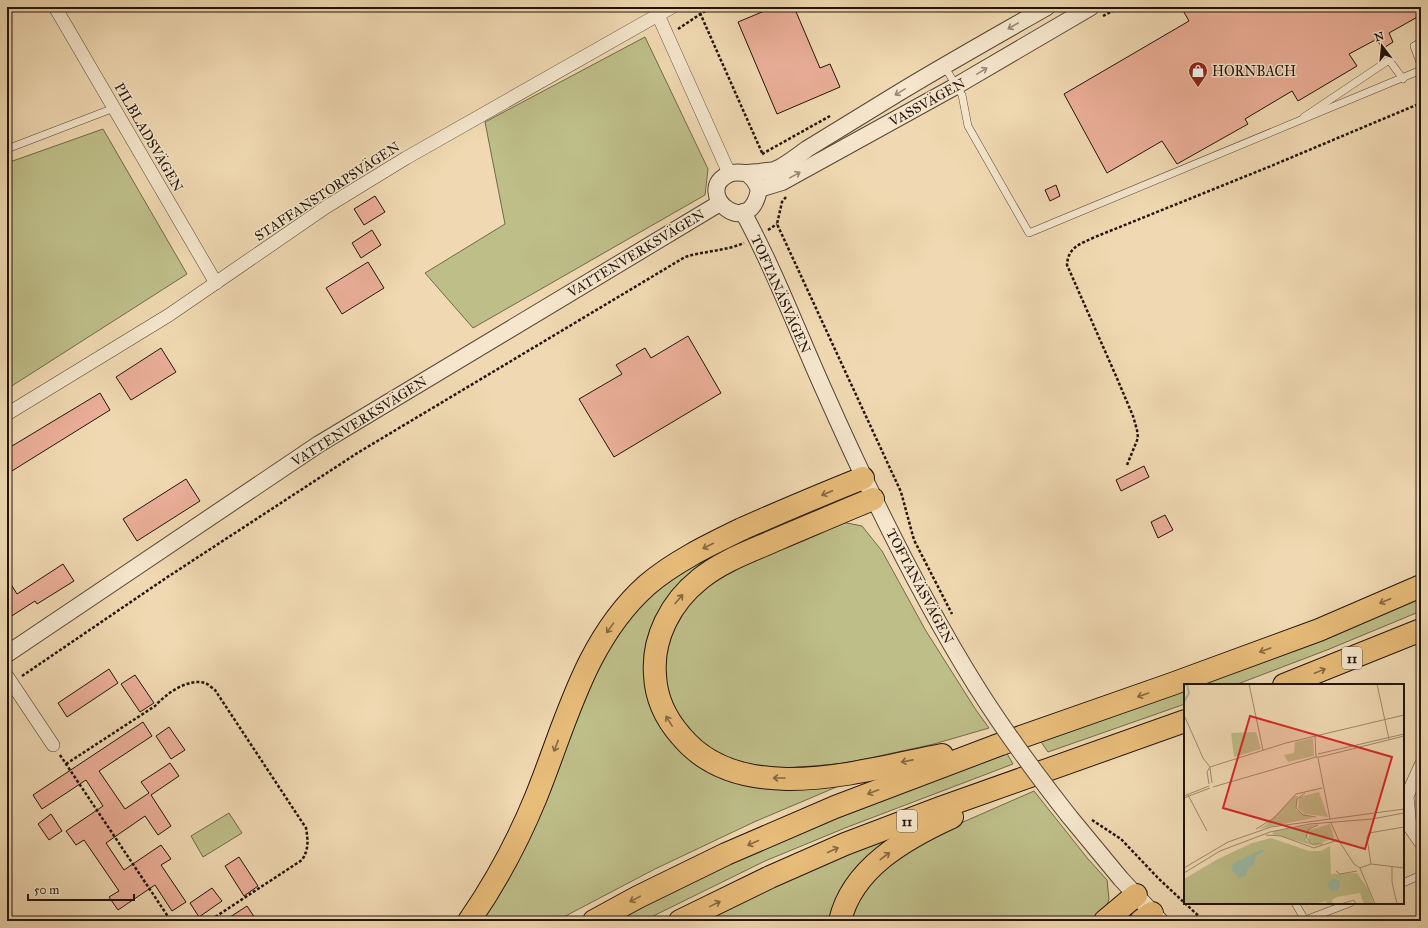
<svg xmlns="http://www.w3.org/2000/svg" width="1428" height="928" font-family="'IM FELL Great Primer',serif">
	<rect width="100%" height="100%" fill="#f0d9b2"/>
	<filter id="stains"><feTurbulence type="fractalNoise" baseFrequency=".005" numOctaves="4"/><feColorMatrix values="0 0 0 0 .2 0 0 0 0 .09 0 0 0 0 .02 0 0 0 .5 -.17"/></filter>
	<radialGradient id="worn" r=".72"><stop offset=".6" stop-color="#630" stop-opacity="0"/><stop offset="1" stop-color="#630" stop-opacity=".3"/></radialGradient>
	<g fill="#bebe89" stroke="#706a4a">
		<polygon points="645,37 708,169 705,195 473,328 425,273 505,224 485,122"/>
		<polygon points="103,129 187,274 7,389 7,163"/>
		<polygon points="798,513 801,521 660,610 658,720 676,748 704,769 853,780 754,822 655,869 556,921 478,921 592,674 635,608 679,570"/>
		<polygon points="842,522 862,526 882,551 926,631 976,710 989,728 934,744 861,760 837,764 786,768 757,766 724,757 693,736 670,702 665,678 665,653 669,637 684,609 718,576"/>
		<polygon points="1421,592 1421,611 1327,650 1235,685 1190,685"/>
		<polygon points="1185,687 1185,704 1048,752 1039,739"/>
		<polygon points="1005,750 1013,764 845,828 765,861 643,921 610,921 762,846"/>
		<polygon points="1034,791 1088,859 1107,880 1109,899 1105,911 1093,921 849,921 853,908 878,872 938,833"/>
		<polygon points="229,813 242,833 203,857 191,836"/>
		<polygon points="921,824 833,921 696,921 779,882"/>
	</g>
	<g fill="#ebaf99" stroke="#22150a">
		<polygon points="774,7 794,7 820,68 830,64 840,87 777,114 738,22"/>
		<polygon points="1181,7 1421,7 1421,15 1389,33 1393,42 1382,49 1377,39 1349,54 1357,66 1298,101 1292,91 1245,119 1248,124 1177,164 1162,141 1107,173 1064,94 1189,21"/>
		<polygon points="1056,185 1060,196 1050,201 1045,190"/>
		<polygon points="375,196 385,212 364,225 354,209"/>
		<polygon points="372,230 381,245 361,258 352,243"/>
		<polygon points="368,262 384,288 342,314 326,288"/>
		<polygon points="688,336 721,393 614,457 579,399 622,374 616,365 645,348 651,358"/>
		<polygon points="161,348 176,372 131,400 116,377"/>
		<polygon points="100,393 110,410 7,474 7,449"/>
		<polygon points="1144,466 1149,477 1121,491 1116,480"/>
		<polygon points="186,479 200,501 137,541 123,519"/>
		<polygon points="1165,515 1173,530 1158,538 1151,522"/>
		<polygon points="63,564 74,581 37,604 35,601 7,619 7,578 17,594"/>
		<polygon points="109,669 118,683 67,717 58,703"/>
		<polygon points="135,675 154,703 140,712 121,684"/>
		<polygon points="143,722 152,736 99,771 125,809 149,793 141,782 170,763 179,776 151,795 171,826 158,835 145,816 106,843 124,870 161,845 171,859 161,865 186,902 172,911 155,885 118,910 109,897 119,891 84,840 76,845 66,831 103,806 86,780 42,809 33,795"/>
		<polygon points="169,727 185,750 171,759 156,736"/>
		<polygon points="51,814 62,831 49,840 38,824"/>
		<polygon points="239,857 258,886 244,896 225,866"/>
		<polygon points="212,888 222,901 199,917 190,903"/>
		<polygon points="247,906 257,921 224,921"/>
	</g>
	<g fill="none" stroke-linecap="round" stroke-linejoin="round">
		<g stroke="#564634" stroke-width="8">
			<g id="service">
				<polyline points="1421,42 1414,46 1421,65"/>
				<polyline points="944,66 962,95 968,126 1029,233 1421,70"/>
				<polyline points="1304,117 1389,60 1403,79"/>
				<polyline points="7,149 114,108"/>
				<polyline points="1403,883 1421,875"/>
				<polyline points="1295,903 1305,920 1350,903"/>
			</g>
		</g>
		<g stroke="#564634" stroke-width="14">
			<g id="minor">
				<polyline points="55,7 216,283"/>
				<polyline points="658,15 729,173"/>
				<polyline points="7,414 169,315 326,207 406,158 672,7"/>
				<polyline points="7,676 53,745"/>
				<polyline points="1421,765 1407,796 1410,827 1421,843"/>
			</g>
		</g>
		<g stroke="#564634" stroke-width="18">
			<g id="tertiary">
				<path d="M747,173L754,180L759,189C750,243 691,192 729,174C735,171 741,173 747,173C751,173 755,172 759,172C764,171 769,171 774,170C782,168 799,155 807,149C838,130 869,111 900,92C948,63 998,35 1047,7"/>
				<polyline points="759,189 782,182 956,86 1091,7"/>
				<path d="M743,212C774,269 797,330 823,388C868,490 917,591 976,686"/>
				<polyline points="7,654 319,444 720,203"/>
				<polyline points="1069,816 1121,879 1160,921"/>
			</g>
		</g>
		<g stroke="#22150a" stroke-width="24">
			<g id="motorway">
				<path d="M873,499C841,512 809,526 778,539C751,551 722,561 700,579C671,602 652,638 655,675C656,698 666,719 681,736C741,809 864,770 942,755"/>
				<polyline points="1284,685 1421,630"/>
				<path d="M469,921C496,882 518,841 536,797C566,723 585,640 647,585C675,561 711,544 744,528C783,511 823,494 863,478"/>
				<polyline points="594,921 638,897 726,854 835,807 1001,744 1172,684 1319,630 1421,586"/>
				<polyline points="680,921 770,877 845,844 940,808 1185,721"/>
				<path d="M840,921C852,868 906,838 952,817"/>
				<polyline points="1105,921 1136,895"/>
				<polyline points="1141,921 1152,913"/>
			</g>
		</g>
		<g stroke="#22150a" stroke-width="2.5" stroke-dasharray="3 2" stroke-linecap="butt">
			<polyline points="700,13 763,155"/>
			<polyline points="1103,16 1120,7"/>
			<polyline points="678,29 711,7"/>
			<polyline points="762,154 830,116"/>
			<polyline points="786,197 782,202 777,224 901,492 914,540 952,614"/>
			<polyline points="768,230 777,224"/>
			<path d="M1127,465L1138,438L1137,430L1133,416L1116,376L1067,265C1068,247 1080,244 1095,237L1271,166L1421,103"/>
			<path d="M22,676L166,578L359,452L685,257C704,251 725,251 744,243"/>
			<polyline points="60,755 171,921"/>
			<path d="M66,764L155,706C166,694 187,678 205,683C208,684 212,688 215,690L306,828C308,840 309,849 302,860L209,921"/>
			<polyline points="1092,820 1121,839 1159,879 1204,921"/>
		</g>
		<use href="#service" stroke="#f5e6cd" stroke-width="7"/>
		<use href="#minor" stroke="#f5e6cd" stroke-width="13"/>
		<use href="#tertiary" stroke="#f5e6cd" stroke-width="16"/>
		<use href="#motorway" stroke="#e8bc79" stroke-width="22"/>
		<g stroke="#564634" stroke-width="18" stroke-linecap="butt">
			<path id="tertiary-bridge" d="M976,686C1005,732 1036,774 1069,816"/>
		</g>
		<use href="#tertiary-bridge" stroke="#f5e6cd" stroke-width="16"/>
	</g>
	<defs><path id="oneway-shaft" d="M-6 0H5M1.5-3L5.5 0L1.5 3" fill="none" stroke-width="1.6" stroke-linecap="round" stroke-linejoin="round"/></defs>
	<g stroke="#968875">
		<use href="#oneway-shaft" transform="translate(1013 26) rotate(150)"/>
		<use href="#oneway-shaft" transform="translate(982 71) rotate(-31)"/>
		<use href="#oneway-shaft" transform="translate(900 92) rotate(149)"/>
		<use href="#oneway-shaft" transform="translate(795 175) rotate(-29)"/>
	</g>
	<g stroke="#856842">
		<use href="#oneway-shaft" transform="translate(827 493) rotate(157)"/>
		<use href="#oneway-shaft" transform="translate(708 546) rotate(153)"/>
		<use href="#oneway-shaft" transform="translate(679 599) rotate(-49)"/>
		<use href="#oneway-shaft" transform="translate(1385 601) rotate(157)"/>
		<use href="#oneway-shaft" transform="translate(610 628) rotate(126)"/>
		<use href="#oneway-shaft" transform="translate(1265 650) rotate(160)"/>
		<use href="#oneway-shaft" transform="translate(1320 671) rotate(-22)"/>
		<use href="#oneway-shaft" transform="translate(1143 695) rotate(161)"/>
		<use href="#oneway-shaft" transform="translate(669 721) rotate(-122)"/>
		<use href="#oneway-shaft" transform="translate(556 746) rotate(111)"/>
		<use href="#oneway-shaft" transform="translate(907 761) rotate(169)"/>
		<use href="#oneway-shaft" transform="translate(779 778) rotate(-180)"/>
		<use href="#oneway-shaft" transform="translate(873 792) rotate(159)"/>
		<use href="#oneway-shaft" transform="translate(753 843) rotate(156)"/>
		<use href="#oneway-shaft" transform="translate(833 850) rotate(-24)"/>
		<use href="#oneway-shaft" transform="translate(885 856) rotate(-37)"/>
		<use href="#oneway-shaft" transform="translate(635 899) rotate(152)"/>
		<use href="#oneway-shaft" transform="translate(715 904) rotate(-26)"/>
	</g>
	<defs>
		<g id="shop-pin" transform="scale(1)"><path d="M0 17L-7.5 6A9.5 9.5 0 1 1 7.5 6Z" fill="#8f2418" stroke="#f5e6cd"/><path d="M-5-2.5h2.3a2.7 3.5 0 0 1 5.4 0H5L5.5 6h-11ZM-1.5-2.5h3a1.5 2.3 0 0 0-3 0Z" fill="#fff"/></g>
	</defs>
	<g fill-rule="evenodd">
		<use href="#shop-pin" x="1198" y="71"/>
	</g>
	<g text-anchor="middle" stroke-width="3" stroke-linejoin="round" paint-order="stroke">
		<g fill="#f5e6cd" stroke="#615444" stroke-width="1">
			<rect x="1342" y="647" width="20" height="22" rx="3"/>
			<rect x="897" y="810" width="20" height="22" rx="3"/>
		</g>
		<g font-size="13" font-weight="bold" fill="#22150a">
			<text x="1352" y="663">11</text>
			<text x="907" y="826">11</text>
		</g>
		<g font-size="14" fill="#22150a" stroke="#f5e6cd" text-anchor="start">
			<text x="1212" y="76">HORNBACH</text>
		</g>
		<g font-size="14" fill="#22150a" stroke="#f5e6cd">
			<text transform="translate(927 102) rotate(-29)" y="5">VASSVÄGEN</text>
			<text transform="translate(149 137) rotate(60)" y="5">PILBLADSVÄGEN</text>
			<text transform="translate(327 191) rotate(-33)" y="5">STAFFANSTORPSVÄGEN</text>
			<text transform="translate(636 253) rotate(-31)" y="5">VATTENVERKSVÄGEN</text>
			<text transform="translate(781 294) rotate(66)" y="5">TOFTANÄSVÄGEN</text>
			<text transform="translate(359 421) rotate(-32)" y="5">VATTENVERKSVÄGEN</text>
			<text transform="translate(920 586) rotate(62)" y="5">TOFTANÄSVÄGEN</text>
		</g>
	</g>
	<g transform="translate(1184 684)">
		<rect width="220" height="220" fill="#f0d9b2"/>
		<path d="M72,48L77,65L50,73L47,49ZM129,54L130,72L104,78L100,71L110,69L111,58ZM135,108L144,133L121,130L114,125L115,113ZM110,112H114L112,126L129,134L75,145L82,141ZM134,140L127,143L122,156L135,163L88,150L90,147ZM146,140L150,154L133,161L124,156L126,146ZM87,154L125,167H137L146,162L147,190L173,189L184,205L190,220H180L176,209L153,213L148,216L149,220H142L143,217L128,220H0V195L34,175L68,159Z" fill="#bebe89"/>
		<path d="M78,165L81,167L72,172L70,181L64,184L62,192L55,194L49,188L47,182L50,179ZM144 201a6 6 0 1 1 12 0a6 6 0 1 1-12 0Z" fill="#9bbba6"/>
		<path fill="none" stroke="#9bbba6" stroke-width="2" d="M0,18L5,9L3,0"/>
		<path fill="none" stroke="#9e8b6f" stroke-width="1" d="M65,0L79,66M193,0L205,55M0,31L19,74L26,83M131,52L132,73H136M134,70L220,50M136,73L220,52M134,74L146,135M26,83L102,59L220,31M26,84L28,99M25,100L23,88L26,83M29,103L132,73M121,109L113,115L112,124L119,131L132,133M4,111L23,147M0,112L25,102M0,114L26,104M147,139L155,157L170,180L176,184L191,220M134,141L125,145L122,153L128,160H139M72,145L90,134L112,110L138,104M82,151L97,152L130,164L154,156M187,180L183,154L185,149L220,143M208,183V198L213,220M0,184L44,158L87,143L220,125M176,184L187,180L220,184M152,187L156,190L173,187M0,189L36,167L86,148L126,140L188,135L220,129M157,220L170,216L172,220"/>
		<path fill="#d62828" fill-opacity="0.15" stroke="#d62828" stroke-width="2" d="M66,32L208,73L181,165L39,124Z"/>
		<rect width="220" height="220" fill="none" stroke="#22150a" stroke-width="2"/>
	</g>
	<rect width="1428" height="928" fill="none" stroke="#f0d9b2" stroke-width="24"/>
	<rect x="8" y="8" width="1412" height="912" fill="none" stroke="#22150a" stroke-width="2"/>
	<rect x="12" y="12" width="1404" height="904" fill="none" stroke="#22150a"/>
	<g transform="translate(1382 46) rotate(344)" stroke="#f5e6cd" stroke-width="3" paint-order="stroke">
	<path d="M0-3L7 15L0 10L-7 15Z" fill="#22150a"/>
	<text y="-6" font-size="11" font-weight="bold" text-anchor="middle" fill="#22150a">N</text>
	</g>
	<path d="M28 894v6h106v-6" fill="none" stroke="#22150a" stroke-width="2"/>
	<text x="34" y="894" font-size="12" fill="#22150a" stroke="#f5e6cd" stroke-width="3" paint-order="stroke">50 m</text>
	<rect width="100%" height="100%" filter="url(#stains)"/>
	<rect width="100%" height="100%" fill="url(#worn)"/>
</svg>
